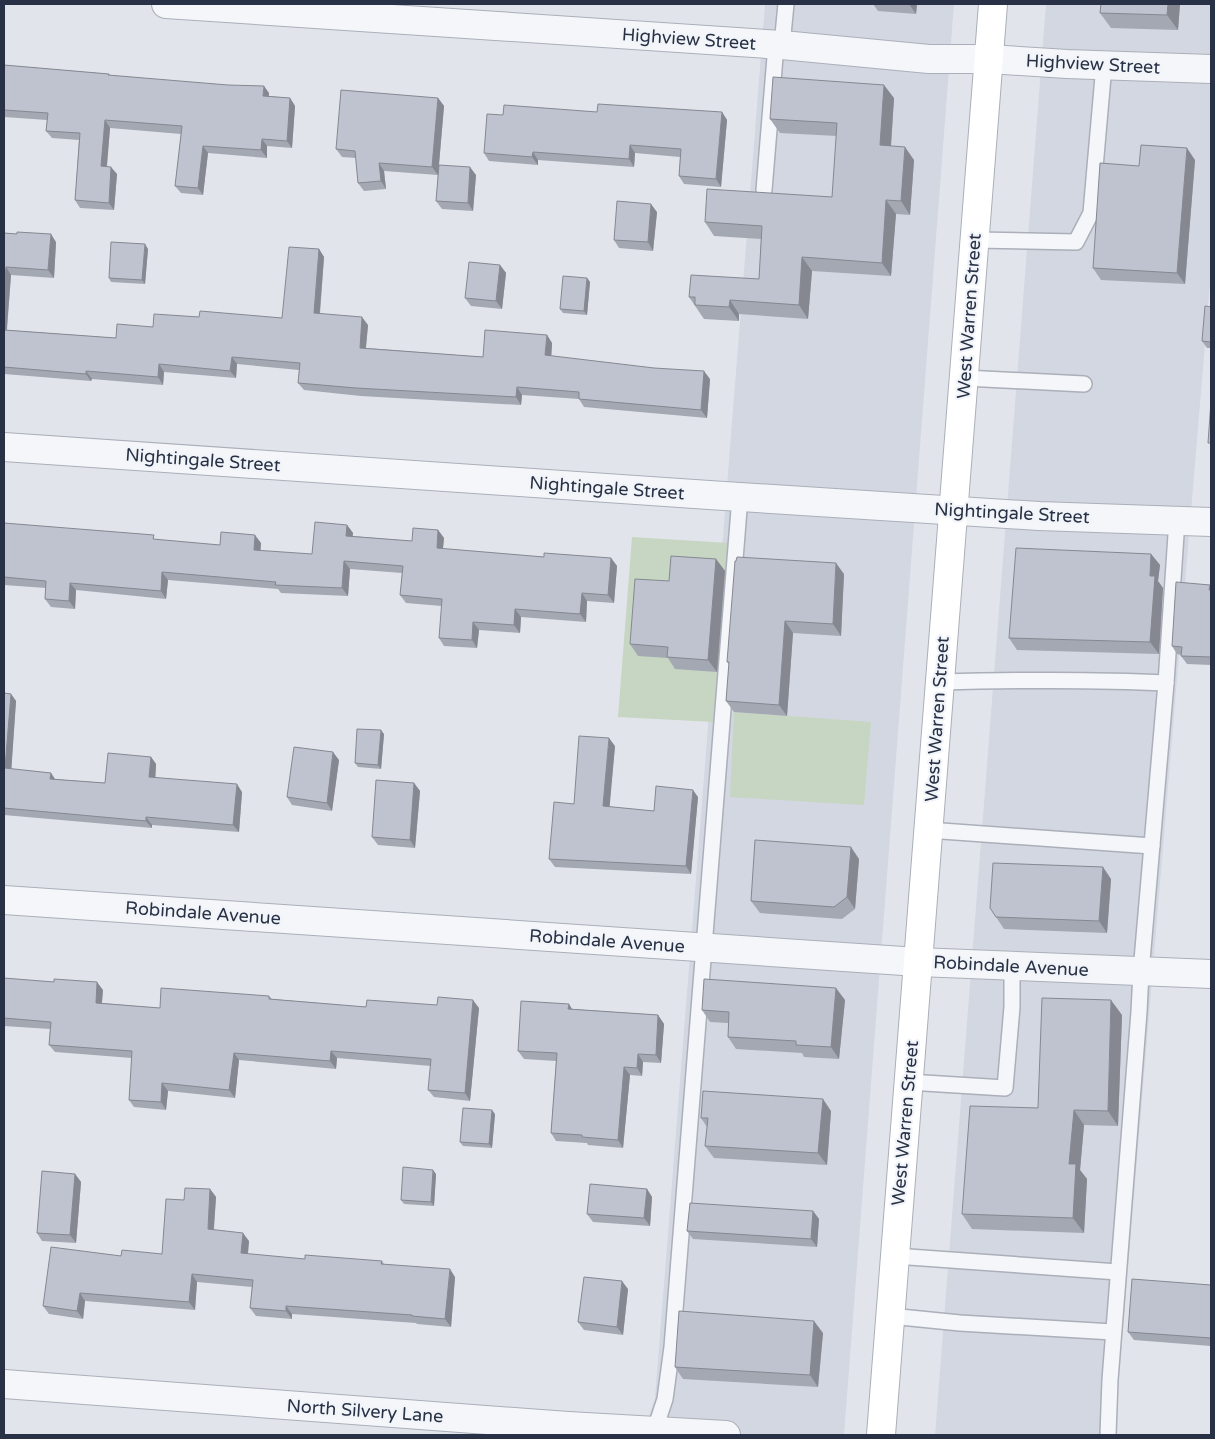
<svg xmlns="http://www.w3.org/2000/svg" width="1215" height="1439" font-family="'Varela Round',sans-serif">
	<rect width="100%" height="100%" fill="#e1e5eb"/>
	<g fill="#d3d7e1">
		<polygon points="765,4 954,4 844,1435 643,1435 655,1398"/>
		<polygon points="1046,4 1211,4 1211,272 1114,1435 935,1435"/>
	</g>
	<g fill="#c6d6c2">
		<polygon points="632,537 728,543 714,722 618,717"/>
		<polygon points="734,712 871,722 864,805 730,797"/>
	</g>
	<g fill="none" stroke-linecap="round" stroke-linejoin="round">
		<g stroke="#aaafb9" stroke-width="18">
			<g id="lane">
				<polyline points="782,45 786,4"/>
				<polyline points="764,190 776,45"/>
				<polyline points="975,240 1076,242 1091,213 1104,65"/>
				<polyline points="965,378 1084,384"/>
				<path d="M940,682C1015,680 1091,679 1166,683"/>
				<polyline points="928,830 1152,846"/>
				<polyline points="908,1082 1005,1088 1012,1007 1012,966"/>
				<polyline points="895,1256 1118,1272"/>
				<polyline points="890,1316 960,1323 1113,1332"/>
				<polyline points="653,1435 665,1399 672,1347 740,497"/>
				<polyline points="1108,1435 1110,1380 1139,1012 1141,972 1166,683 1177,520"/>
			</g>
		</g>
		<g stroke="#aaafb9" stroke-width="30">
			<g id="street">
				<polyline points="166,4 782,45 929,59 989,59 1067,64 1211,69"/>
				<polyline points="4,447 709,495 1039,516 1211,522"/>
				<polyline points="4,900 918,962 1211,974"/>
				<polyline points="4,1384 568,1426 726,1435"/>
			</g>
		</g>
		<g stroke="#aaafb9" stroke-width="30">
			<polyline id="secondary" points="881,1435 993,4"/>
		</g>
		<use href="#lane" stroke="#f5f6f9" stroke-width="15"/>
		<use href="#street" stroke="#f5f6f9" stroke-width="28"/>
		<use href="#secondary" stroke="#fff" stroke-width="28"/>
	</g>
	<g fill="#a3a8b2">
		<polygon points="873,4 917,4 916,14 878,11"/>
		<polygon points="1101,4 1180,4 1178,30 1111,28 1100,13"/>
		<polygon points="4,65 109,74 110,75 269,93 269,96 290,98 295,106 292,148 267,146 267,158 208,153 203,195 181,193 175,186 181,134 110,128 107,167 117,174 114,210 80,208 75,200 79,140 52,138 46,131 47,120 4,117"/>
		<polygon points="438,98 444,106 439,165 476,175 473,211 442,209 436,201 438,175 384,171 386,189 364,191 358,183 356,158 342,157 336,149"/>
		<polygon points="894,98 891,146 914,160 910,215 896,214 891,276 812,271 808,319 739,314 739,321 704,319 689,297 759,279 761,239 714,236 705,222 832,197 837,136 780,133 770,119"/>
		<polygon points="722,112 727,120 721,187 684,184 679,176 680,157 635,153 634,167 538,160 538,165 489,161 484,153 503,115"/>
		<polygon points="1195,160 1185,284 1101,280 1093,268 1139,166"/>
		<polygon points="657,212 653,251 619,248 614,240"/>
		<polygon points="4,233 56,242 54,278 11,275 7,330 116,338 153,327 199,317 282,318 319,249 324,257 320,314 368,325 366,348 483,357 547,335 552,343 551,356 710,379 707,418 584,407 579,399 522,395 521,405 361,396 304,390 298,383 299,370 237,364 236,378 164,372 163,385 92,379 91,381 4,374"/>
		<polygon points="148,249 145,284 111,282 109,278"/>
		<polygon points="500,265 506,273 502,309 471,306 465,298"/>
		<polygon points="587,278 590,282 587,315 563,313 560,309"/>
		<polygon points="1211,307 1211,348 1207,348 1202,341"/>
		<polygon points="4,523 157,540 220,545 261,543 260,551 312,554 347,525 353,533 352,536 412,541 438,530 444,538 443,549 544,557 611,558 617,566 614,603 587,601 586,622 521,617 520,633 479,630 477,648 444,646 439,638 442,606 406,603 400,595 402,573 350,569 348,596 281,593 278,589 168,580 166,599 76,590 75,609 51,607 45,599 46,588 4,585"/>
		<polygon points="1151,554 1160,565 1158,581 1163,588 1159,654 1017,650 1009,638"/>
		<polygon points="716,559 725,571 717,672 675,669 668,658 638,656 630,644 669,581"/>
		<polygon points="844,574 841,636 793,633 787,716 734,712 726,701 729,664 727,662"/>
		<polygon points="1210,585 1211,586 1211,665 1187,664 1181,656 1181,655 1177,654 1172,646"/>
		<polygon points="4,693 11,694 16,701 11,769 51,773 55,779 105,783 151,757 156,764 155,778 242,792 239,832 152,825 152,828 4,815"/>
		<polygon points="384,734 381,769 358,767 355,763"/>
		<polygon points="615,746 609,807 654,811 698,797 691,874 555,867 549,859 574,804"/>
		<polygon points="339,760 332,811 292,805 287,797"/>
		<polygon points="414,783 420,791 415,848 378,845 372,837"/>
		<polygon points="859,859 855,909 842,919 760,913 751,901"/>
		<polygon points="1111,879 1107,933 1004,929 990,908"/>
		<polygon points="4,978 103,990 102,1003 160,1008 269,996 272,999 366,1007 437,1005 479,1008 470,1101 434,1097 428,1090 431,1066 337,1058 336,1069 239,1060 235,1098 168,1091 166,1110 134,1107 129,1100 132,1058 55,1052 49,1045 50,1029 4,1026"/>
		<polygon points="845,1000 839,1059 804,1057 802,1053 736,1049 728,1037 728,1023 710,1022 702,1010"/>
		<polygon points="573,1009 658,1015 664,1024 661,1063 643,1062 642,1076 630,1075 623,1148 588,1145 587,1143 556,1141 551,1133 556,1061 524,1059 518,1051"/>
		<polygon points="1122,1015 1118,1126 1084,1125 1080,1170 1087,1179 1084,1233 972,1229 962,1214 1038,1108"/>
		<polygon points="831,1111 827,1165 714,1158 705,1146 707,1127 701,1118"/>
		<polygon points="495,1114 492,1148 463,1146 460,1142"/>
		<polygon points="75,1174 81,1182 76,1243 42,1241 37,1233"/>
		<polygon points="436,1174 434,1206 404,1204 401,1200"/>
		<polygon points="210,1189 216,1197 214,1230 249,1241 248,1254 305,1259 382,1261 384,1264 455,1277 451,1327 417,1324 416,1323 292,1314 292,1319 256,1316 250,1308 252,1287 197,1282 195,1310 85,1301 83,1319 49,1314 43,1306 121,1256 162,1254 184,1200"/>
		<polygon points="647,1189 652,1197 650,1226 593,1222 587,1214"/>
		<polygon points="813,1211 819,1219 817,1247 693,1239 687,1231"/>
		<polygon points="1211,1285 1211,1346 1134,1340 1128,1332"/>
		<polygon points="628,1289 623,1335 584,1330 578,1322"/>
		<polygon points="823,1333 818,1387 683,1379 675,1367"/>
	</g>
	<g fill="#858891">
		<polygon points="909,4 917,4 916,14"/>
		<polygon points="1168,4 1180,4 1178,30 1167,15"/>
		<polygon points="884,85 894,98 890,159 880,145"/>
		<polygon points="264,86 269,93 268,103 263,96"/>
		<polygon points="290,98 295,106 292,148 287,141"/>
		<polygon points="438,98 444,106 438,175 432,167"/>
		<polygon points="722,112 727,120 721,187 716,179"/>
		<polygon points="105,120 110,128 106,174 101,166"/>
		<polygon points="262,139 267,146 267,158 261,150"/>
		<polygon points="630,145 635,153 634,167 629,159"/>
		<polygon points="203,146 208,153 203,195 198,188"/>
		<polygon points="905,147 914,160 910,215 901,201"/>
		<polygon points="1187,148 1195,160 1185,284 1177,273"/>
		<polygon points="533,152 538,160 538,165 532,157"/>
		<polygon points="379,163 384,171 386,189 381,181"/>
		<polygon points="111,167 117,174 114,210 109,203"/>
		<polygon points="470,167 476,175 473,211 468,203"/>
		<polygon points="886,200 896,214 891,276 882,263"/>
		<polygon points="651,204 657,212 653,251 648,242"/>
		<polygon points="51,234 56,242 54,278 48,270"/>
		<polygon points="145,244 148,249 145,284 142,280"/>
		<polygon points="319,249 324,257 319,321 314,313"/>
		<polygon points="802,257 812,271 808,319 799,305"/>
		<polygon points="500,265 506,273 502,309 496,301"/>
		<polygon points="6,267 11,275 6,338 4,334 4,294"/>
		<polygon points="587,278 590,282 587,315 584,311"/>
		<polygon points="730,300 739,314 739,321 729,307"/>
		<polygon points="362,317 368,325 365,356 360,348"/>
		<polygon points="547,335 552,343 551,363 545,355"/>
		<polygon points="232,357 237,364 236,378 230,371"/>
		<polygon points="159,364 164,372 163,385 158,377"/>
		<polygon points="86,371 92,379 91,381 86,374"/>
		<polygon points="704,371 710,379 707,418 701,410"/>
		<polygon points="517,387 522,395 521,405 516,397"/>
		<polygon points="347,525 353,533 352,544 346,536"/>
		<polygon points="438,530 444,538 442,556 437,548"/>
		<polygon points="255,535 261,543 260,558 254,550"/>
		<polygon points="1151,554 1160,565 1158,581 1163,588 1159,654 1150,642 1150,576"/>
		<polygon points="611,558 617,566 614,603 608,595"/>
		<polygon points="716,559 725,571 717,672 708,660"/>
		<polygon points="344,561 350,569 348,596 342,588"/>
		<polygon points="836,563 844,574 841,636 833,624"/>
		<polygon points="162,572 168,580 166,599 161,591"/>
		<polygon points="70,583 76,590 75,609 69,601"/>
		<polygon points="582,593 587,601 586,622 580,614"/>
		<polygon points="515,609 521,617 520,633 514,625"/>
		<polygon points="785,621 793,633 787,716 779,705"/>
		<polygon points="473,622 479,630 477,648 472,640"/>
		<polygon points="11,694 16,701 11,775 5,768"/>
		<polygon points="381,730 384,734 381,769 378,765"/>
		<polygon points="609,738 615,746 609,814 603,806"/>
		<polygon points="333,752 339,760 332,811 327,803"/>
		<polygon points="151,757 156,764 155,785 149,777"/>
		<polygon points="51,773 56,781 50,779"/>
		<polygon points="414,783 420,791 415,848 410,840"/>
		<polygon points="237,784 242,792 239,832 233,825"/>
		<polygon points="693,790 698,797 691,874 686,866"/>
		<polygon points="146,817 152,825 152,828 146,821"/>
		<polygon points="851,847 859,859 855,909 847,897"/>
		<polygon points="1103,867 1111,879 1107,933 1099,921"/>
		<polygon points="97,982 103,990 101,1011 96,1003"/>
		<polygon points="836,988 845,1000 839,1059 831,1047"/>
		<polygon points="473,1000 479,1008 470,1101 465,1093"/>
		<polygon points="1111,1000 1122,1015 1118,1126 1108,1111"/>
		<polygon points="569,1004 574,1012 568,1009"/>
		<polygon points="658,1015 664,1024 661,1063 656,1055"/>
		<polygon points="331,1051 337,1058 336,1069 330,1061"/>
		<polygon points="234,1053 239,1060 235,1098 229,1090"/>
		<polygon points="638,1054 643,1062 642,1076 637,1068"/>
		<polygon points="624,1067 630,1075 623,1148 618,1140"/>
		<polygon points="162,1083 168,1091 166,1110 161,1102"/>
		<polygon points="823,1099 831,1111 827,1165 818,1153"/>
		<polygon points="492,1110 495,1114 492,1148 489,1144"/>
		<polygon points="1074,1110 1084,1125 1080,1170 1087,1179 1084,1233 1073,1218 1069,1164"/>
		<polygon points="433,1170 436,1174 434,1206 431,1202"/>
		<polygon points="75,1174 81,1182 76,1243 70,1235"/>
		<polygon points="210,1189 216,1197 213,1237 208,1229"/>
		<polygon points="647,1189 652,1197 650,1226 644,1218"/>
		<polygon points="813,1211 819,1219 817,1247 811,1239"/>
		<polygon points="243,1233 249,1241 247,1261 241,1253"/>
		<polygon points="450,1269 455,1277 451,1327 445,1319"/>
		<polygon points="192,1274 197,1282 195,1310 189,1302"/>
		<polygon points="622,1281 628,1289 623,1335 617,1327"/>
		<polygon points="80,1293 85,1301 83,1319 77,1311"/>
		<polygon points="286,1306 292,1314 292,1319 286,1311"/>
		<polygon points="814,1321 823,1333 818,1387 810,1375"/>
	</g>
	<g fill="#bec3cf" stroke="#858891">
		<polygon points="1101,4 1168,4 1167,15 1100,13"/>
		<polygon points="4,65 109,74 108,75 228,85 264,86 263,96 290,98 287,141 262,139 261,150 203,146 198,188 175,186 182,126 105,120 101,166 111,167 109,203 75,200 80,133 46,131 48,113 4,110"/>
		<polygon points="773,77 884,85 880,145 905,147 901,201 886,200 882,263 802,257 799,305 730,300 729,307 695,305 695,297 689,297 691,275 759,279 762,226 705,222 707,189 832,197 837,123 770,119"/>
		<polygon points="341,90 438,98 432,167 379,163 381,181 358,183 355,151 336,149"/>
		<polygon points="598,104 722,112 716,179 679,176 681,149 630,145 629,159 533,152 532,157 484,153 487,114 503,115 504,105 597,112"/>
		<polygon points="1141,145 1187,148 1177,273 1093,268 1100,163 1139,166"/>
		<polygon points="439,165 470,167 468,203 436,201"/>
		<polygon points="617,201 651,204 648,242 614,240"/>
		<polygon points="17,232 51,234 48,270 6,267 4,294 4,233 17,234"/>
		<polygon points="111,242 145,244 142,280 109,278"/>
		<polygon points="289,247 319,249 314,313 362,317 360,348 483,357 485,330 547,335 545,355 654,368 704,371 701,410 579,399 579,392 517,387 516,397 356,388 298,383 300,363 232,357 230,371 159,364 158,377 86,371 86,374 4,367 4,330 116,338 117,324 153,327 154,314 199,317 200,311 282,318"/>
		<polygon points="469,262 500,265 496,301 465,298"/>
		<polygon points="563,276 587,278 584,311 560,309"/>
		<polygon points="1205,306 1211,307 1211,342 1202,341"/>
		<polygon points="1211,401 1211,443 1208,443"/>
		<polygon points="315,522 347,525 346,536 412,541 413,528 438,530 437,548 544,557 544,553 611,558 608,595 582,593 580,614 515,609 514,625 473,622 472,640 439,638 442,599 400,595 403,566 344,561 342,588 275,585 276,582 162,572 161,591 70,583 69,601 45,599 46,581 4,577 4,523 154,535 153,539 220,545 221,532 255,535 254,550 312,554"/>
		<polygon points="1016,548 1151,554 1150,576 1155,576 1150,642 1009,638"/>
		<polygon points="671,556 716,559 708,660 667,657 668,647 630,644 635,579 669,581"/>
		<polygon points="737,557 836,563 833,624 785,621 779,705 726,701 729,662 727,662 735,561 736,561"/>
		<polygon points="1176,582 1210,585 1209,590 1211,590 1211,657 1181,656 1182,647 1172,646"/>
		<polygon points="4,693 11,694 5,768 51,773 50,779 105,783 108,753 151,757 149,777 237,784 233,825 146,817 146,821 4,808"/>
		<polygon points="357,729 381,730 378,765 355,763"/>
		<polygon points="579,736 609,738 603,806 654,811 656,786 693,790 686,866 549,859 554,802 574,804"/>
		<polygon points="294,747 333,752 327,803 287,797"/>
		<polygon points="376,780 414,783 410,840 372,837"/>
		<polygon points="755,840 851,847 847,897 834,907 751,901"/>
		<polygon points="993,863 1103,867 1099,921 996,917 990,908"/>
		<polygon points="4,978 54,982 54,979 97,982 96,1003 160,1008 161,988 269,996 269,999 366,1007 367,1000 437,1005 438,997 473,1000 465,1093 428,1090 431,1059 331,1051 330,1061 234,1053 229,1090 162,1083 161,1102 129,1100 132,1051 49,1045 51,1022 4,1018"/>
		<polygon points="704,979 836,988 831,1047 796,1045 796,1041 728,1037 729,1012 702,1010"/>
		<polygon points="1042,998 1111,1000 1108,1111 1074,1110 1069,1164 1076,1164 1073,1218 962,1214 970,1106 1038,1108"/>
		<polygon points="521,1001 569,1004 568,1009 658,1015 656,1055 638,1054 637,1068 624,1067 618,1140 582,1137 582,1135 551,1133 557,1053 518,1051"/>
		<polygon points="703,1091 823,1099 818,1153 705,1146 708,1118 701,1118"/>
		<polygon points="463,1108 492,1110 489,1144 460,1142"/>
		<polygon points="403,1167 433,1170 431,1202 401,1200"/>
		<polygon points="42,1171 75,1174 70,1235 37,1233"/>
		<polygon points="590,1184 647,1189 644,1218 587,1214"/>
		<polygon points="185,1188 210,1189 208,1229 243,1233 241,1253 305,1259 305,1255 382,1261 381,1264 450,1269 445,1319 412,1316 412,1315 286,1306 286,1311 250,1308 253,1280 192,1274 189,1302 80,1293 77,1311 43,1306 51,1247 121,1256 122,1250 162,1254 166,1199 184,1200"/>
		<polygon points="690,1203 813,1211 811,1239 687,1231"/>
		<polygon points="584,1277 622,1281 617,1327 578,1322"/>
		<polygon points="1132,1279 1211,1285 1211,1338 1128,1332"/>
		<polygon points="679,1311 814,1321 810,1375 675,1367"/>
	</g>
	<g text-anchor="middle" stroke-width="4.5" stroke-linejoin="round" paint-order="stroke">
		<g font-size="18" fill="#283145" stroke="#f1f4f8">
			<text transform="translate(689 39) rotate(4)" y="6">Highview Street</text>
			<text transform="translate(1093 64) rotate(3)" y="6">Highview Street</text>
			<text transform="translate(969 316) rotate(-86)" y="6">West Warren Street</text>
			<text transform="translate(203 460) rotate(4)" y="6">Nightingale Street</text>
			<text transform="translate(607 488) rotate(4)" y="6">Nightingale Street</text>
			<text transform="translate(1012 513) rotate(3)" y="6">Nightingale Street</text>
			<text transform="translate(937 719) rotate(-86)" y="6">West Warren Street</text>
			<text transform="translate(203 913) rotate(4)" y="6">Robindale Avenue</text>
			<text transform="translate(607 941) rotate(4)" y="6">Robindale Avenue</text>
			<text transform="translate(1011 966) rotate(3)" y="6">Robindale Avenue</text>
			<text transform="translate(905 1123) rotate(-85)" y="6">West Warren Street</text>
			<text transform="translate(365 1411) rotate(4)" y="6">North Silvery Lane</text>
		</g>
	</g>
	<rect width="1215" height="1439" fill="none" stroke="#283145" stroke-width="10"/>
</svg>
